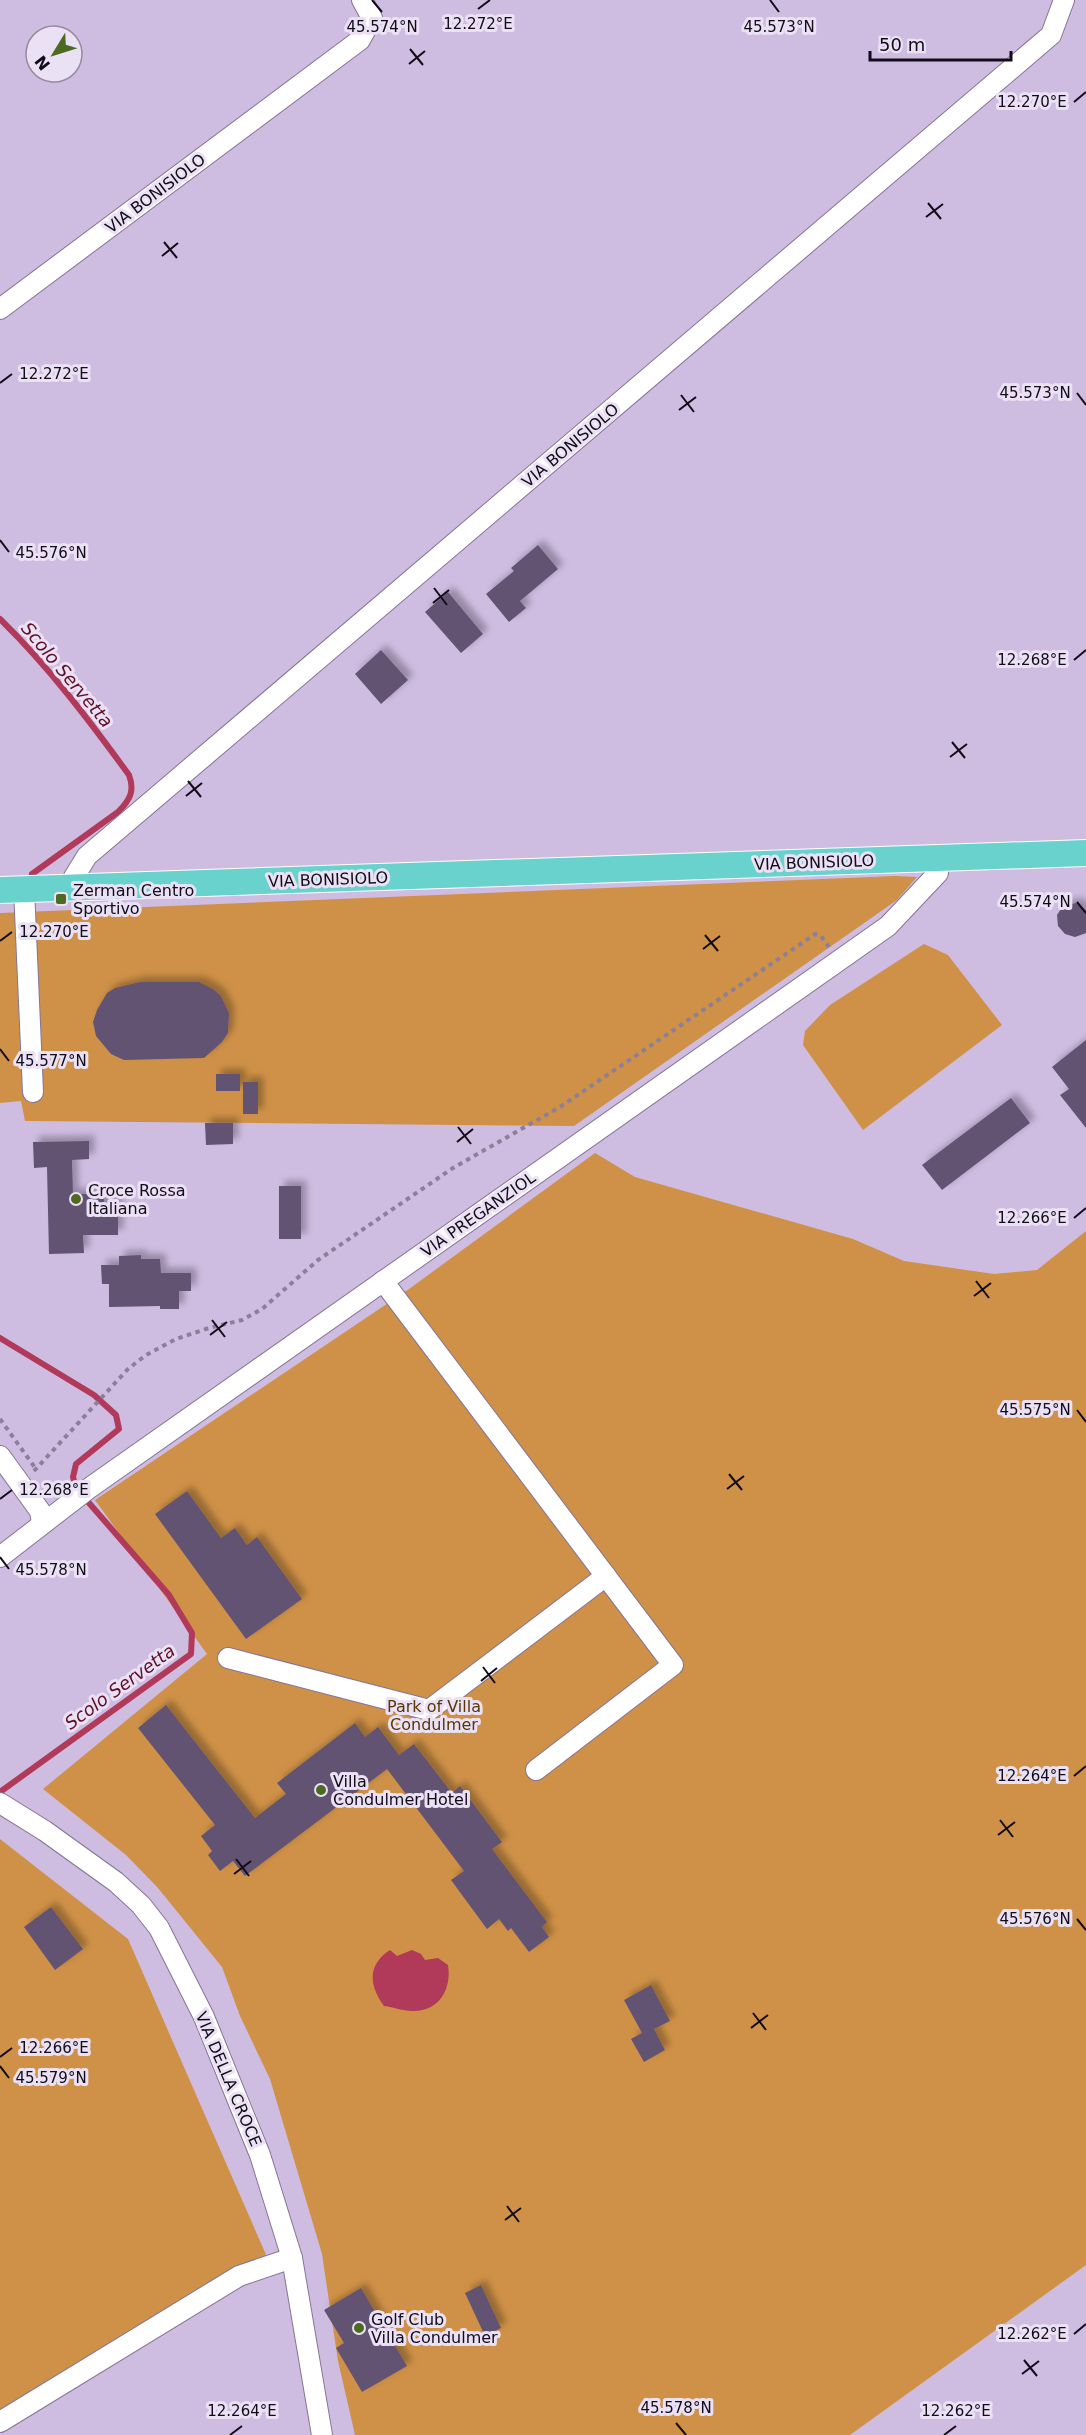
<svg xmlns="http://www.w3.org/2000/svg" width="1086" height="2435" font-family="'DejaVu Sans',sans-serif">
	<defs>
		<filter id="shadow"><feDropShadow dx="5.5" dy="-5.5" stdDeviation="3" flood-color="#0004"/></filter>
	</defs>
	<rect width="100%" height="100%" fill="#cfbce1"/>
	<g fill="#cf9147">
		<polygon points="895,876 917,877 897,900 574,1126 25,1121 21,1101 0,1103 0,913"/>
		<polygon points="924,944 948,955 1002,1025 863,1130 803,1045 805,1031 830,1005"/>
		<polygon points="595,1153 635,1177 853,1239 904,1261 994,1274 1037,1270 1086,1231 1086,2265 850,2435 355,2435 338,2361 322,2254 270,2079 240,2016 222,1967 158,1888 126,1855 43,1789 207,1654 95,1500 409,1289"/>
		<polygon points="0,1839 128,1939 267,2257 0,2423"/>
	</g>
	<path fill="#b13959" d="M390,1950L397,1956L412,1950L421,1954L425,1960L438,1958L448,1965C452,1989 439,2012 412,2011C403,2011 393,2007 384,2006C369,1985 367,1965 390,1950Z"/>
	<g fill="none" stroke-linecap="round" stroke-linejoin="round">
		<g stroke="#b13959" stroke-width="6">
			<path d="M0,619C48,666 89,720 129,775C135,791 130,800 118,812L32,874"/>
			<polyline points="0,1338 94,1395 116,1415 119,1429 76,1464 73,1477 76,1488 169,1595 192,1633 191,1654 0,1792"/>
		</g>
	</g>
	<g fill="#635272" filter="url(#shadow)">
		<polygon points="538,545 558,569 520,601 526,608 509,622 486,594 514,571 511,568"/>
		<polygon points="448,592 483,634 461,653 425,612"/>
		<polygon points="381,650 408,680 381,704 355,674"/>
		<polygon points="1076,903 1086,910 1086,933 1075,937 1065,934 1058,926 1057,915 1063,906"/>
		<polygon points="140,982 199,982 213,989 221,996 229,1013 228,1033 222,1042 204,1058 124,1060 111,1054 96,1036 93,1022 97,1010 107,993 115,988"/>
		<polygon points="1086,1040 1086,1128 1060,1095 1069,1089 1052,1067"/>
		<rect x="216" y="1074" width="24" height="17"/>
		<rect x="243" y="1082" width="15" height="32"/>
		<polygon points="1011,1098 1030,1123 942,1190 922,1165"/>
		<polygon points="205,1123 233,1123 233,1144 206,1145"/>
		<polygon points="89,1141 89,1159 72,1160 73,1194 104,1194 104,1204 118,1203 118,1235 83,1235 84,1253 49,1254 47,1167 34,1168 33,1142"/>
		<rect x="279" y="1186" width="22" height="53"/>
		<polygon points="141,1255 141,1259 160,1259 161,1273 191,1273 191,1291 179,1291 179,1309 160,1309 160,1306 109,1307 109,1284 102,1284 101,1265 119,1265 119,1256"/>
		<polygon points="187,1491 221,1538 235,1528 247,1545 257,1537 302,1599 246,1639 155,1514"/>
		<polygon points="166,1705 255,1818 286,1794 277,1783 355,1723 365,1737 378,1727 399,1755 414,1744 452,1793 460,1786 502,1842 492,1849 547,1922 542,1927 549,1937 529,1952 511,1928 508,1931 499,1919 487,1929 451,1880 464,1871 387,1769 245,1876 233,1861 220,1871 208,1855 212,1851 201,1836 215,1825 138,1728"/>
		<polygon points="51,1907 83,1949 55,1970 24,1927"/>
		<polygon points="651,1985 670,2021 654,2029 665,2050 644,2062 631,2039 642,2033 624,2000"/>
		<polygon points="481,2285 501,2328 485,2336 465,2293"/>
		<polygon points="361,2288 407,2366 362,2392 336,2348 344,2343 324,2310"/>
	</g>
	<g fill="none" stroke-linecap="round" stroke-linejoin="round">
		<g stroke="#867496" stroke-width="22">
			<g id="minor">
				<polyline points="0,309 360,40 372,18 362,0"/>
				<polyline points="74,887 74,877 87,856 1051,35 1064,0"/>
				<polyline points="24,889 33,1092"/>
				<polyline points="383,1281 673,1665 536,1770"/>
				<polyline points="0,1456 40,1511 42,1523"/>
				<polyline points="0,1557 88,1489 888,926 938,873 937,858"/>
				<polyline points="228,1658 429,1710 606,1576"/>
				<polyline points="0,1803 45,1831 116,1882 141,1905 159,1928 204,2017 260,2155 292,2258 322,2435"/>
				<polyline points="0,2422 239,2276 292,2258"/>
			</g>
		</g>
		<g stroke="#fff" stroke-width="28">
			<polyline id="major" points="0,890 1086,853"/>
		</g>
		<g stroke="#8d7e9a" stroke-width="4" stroke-dasharray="4.5 4.5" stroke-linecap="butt">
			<polyline points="0,1419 36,1469"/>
			<polyline points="34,1471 128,1369 146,1355 176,1339 209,1328 242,1320 262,1309 318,1260 453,1168 560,1107 811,937 815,934 821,936 829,947"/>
		</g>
		<use href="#minor" stroke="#fff" stroke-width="20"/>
		<use href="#major" stroke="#6ad2cd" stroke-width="26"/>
	</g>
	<path fill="none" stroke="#120c18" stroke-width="2" d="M372,0L382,12M770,0L779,12M478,9L490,0M410,49L423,65M409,64L425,51M1074,102L1086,92M928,203L941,219M926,217L943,204M164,242L177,258M162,256L178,243M0,383L12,374M1077,393L1086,405M681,395L694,412M679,410L696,397M0,540L9,552M434,588L447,605M433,603L449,590M1074,660L1086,650M952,742L965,758M950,757L967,744M188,781L201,797M186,796L202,783M1077,902L1086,913M705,935L718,951M0,941L12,932M703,949L720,936M0,1049L9,1061M458,1127L471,1144M457,1142L473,1129M1074,1218L1086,1208M976,1281L989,1298M974,1296L991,1283M212,1320L225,1337M210,1335L227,1322M1077,1410L1086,1422M729,1474L742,1490M727,1489L744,1476M0,1499L12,1490M0,1557L9,1569M483,1667L495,1683M481,1681L497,1668M1074,1776L1086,1766M1000,1820L1013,1837M998,1835L1015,1822M236,1859L249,1876M234,1874L251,1861M1077,1919L1086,1930M753,2013L766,2030M751,2028L768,2015M0,2057L12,2048M0,2066L9,2078M507,2206L519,2222M505,2220L521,2208M1074,2334L1086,2324M1024,2360L1037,2376M1022,2374L1039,2361M676,2423L686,2435M230,2435L242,2426M944,2435L956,2426"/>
	<g fill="#4d6b20" stroke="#eae1f4" stroke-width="2">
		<rect x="55" y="893" width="12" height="12" rx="3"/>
		<circle cx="76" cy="1199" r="6"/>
		<circle cx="321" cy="1790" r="6"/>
		<circle cx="359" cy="2328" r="6"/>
	</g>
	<g text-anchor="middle" stroke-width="6" stroke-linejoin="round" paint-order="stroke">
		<g font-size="16" fill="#120c18" stroke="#eae1f4">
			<text transform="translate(155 193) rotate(-37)" y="6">VIA BONISIOLO</text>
			<text transform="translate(570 445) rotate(-40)" y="6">VIA BONISIOLO</text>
			<text transform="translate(814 862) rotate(-2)" y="6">VIA BONISIOLO</text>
			<text transform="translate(328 879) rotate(-2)" y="6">VIA BONISIOLO</text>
			<text transform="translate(478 1214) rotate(-35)" y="6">VIA PREGANZIOL</text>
			<text transform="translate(229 2079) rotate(67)" y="6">VIA DELLA CROCE</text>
		</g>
		<g font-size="16" fill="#120c18" stroke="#eae1f4" text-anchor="start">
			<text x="73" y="896">Zerman Centro<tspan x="73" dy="18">Sportivo</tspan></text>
			<text x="88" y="1196">Croce Rossa<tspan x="88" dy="18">Italiana</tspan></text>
			<text x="333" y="1787">Villa<tspan x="333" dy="18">Condulmer Hotel</tspan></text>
			<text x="371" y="2325">Golf Club<tspan x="371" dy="18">Villa Condulmer</tspan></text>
		</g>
		<g font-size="16" fill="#583608" stroke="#eae1f4">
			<text x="434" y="1712">Park of Villa<tspan x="434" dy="18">Condulmer</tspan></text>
		</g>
		<g font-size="18" font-style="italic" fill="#5e0f27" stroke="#eae1f4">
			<text transform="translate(67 675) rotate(50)" y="6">Scolo Servetta</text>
			<text transform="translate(120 1687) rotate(-36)" y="6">Scolo Servetta</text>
		</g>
	</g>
	<g font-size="15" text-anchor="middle" fill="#120c18" stroke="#eae1f4" stroke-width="6" stroke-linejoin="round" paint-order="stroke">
		<text x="478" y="29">12.272°E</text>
		<text x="382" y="32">45.574°N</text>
		<text x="779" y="32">45.573°N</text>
		<text x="1032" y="107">12.270°E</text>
		<text x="54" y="379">12.272°E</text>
		<text x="1035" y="398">45.573°N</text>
		<text x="51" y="558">45.576°N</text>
		<text x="1032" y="665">12.268°E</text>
		<text x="1035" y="907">45.574°N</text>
		<text x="54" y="937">12.270°E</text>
		<text x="51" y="1066">45.577°N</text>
		<text x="1032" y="1223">12.266°E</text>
		<text x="1035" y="1415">45.575°N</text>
		<text x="54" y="1495">12.268°E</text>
		<text x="51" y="1575">45.578°N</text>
		<text x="1032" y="1781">12.264°E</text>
		<text x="1035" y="1924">45.576°N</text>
		<text x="54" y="2053">12.266°E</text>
		<text x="51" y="2083">45.579°N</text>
		<text x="1032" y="2339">12.262°E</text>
		<text x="676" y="2413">45.578°N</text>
		<text x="242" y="2416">12.264°E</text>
		<text x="956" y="2416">12.262°E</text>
	</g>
	<g transform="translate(54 54) rotate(232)"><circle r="28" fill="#eae1f4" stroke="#948c9c" stroke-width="1.5"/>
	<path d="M0-4.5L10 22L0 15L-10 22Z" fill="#4d6b20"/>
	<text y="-9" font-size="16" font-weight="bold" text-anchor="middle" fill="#120c18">N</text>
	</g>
	<path d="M870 51v9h141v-9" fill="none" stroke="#120c18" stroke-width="3"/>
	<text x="879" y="51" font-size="18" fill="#120c18" stroke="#eae1f4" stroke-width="4.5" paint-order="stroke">50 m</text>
</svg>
